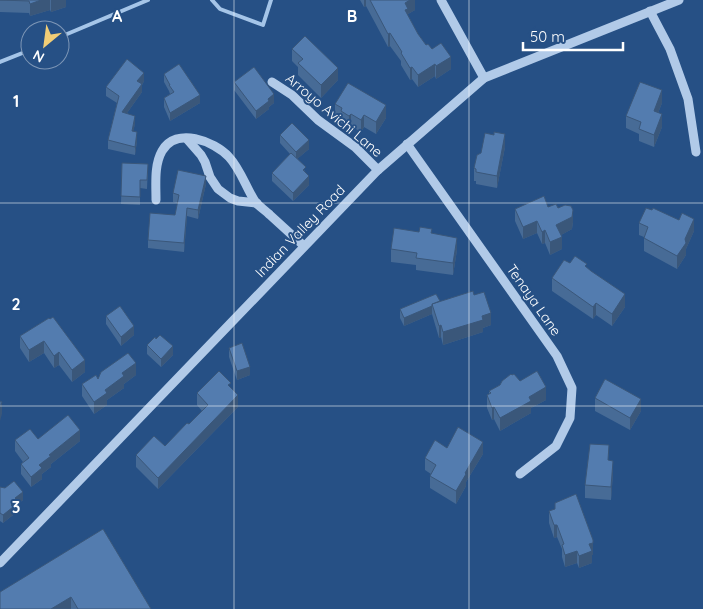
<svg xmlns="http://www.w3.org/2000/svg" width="703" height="609" font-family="Quicksand,sans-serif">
	<rect width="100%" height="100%" fill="#265085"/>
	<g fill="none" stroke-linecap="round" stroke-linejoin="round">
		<g stroke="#a5c5e8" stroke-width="4">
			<polyline points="212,0 220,9 263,25 271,0"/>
			<polyline points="60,37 148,0"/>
			<polyline points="0,62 30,50"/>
		</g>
		<g stroke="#b1cae8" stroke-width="9">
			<polyline points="441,0 484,78"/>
			<polyline points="650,11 670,49 688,99 696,152"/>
			<polyline points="272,82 292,95 318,120 355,147 378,170"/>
			<polyline points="187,139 201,155 205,162 210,177 218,189 230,198 238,201 257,203"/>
			<polyline points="407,144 557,356 572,388 570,418 556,446 520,474"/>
			<path d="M156,200C156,184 154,165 162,151C176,126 214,141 229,157C241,170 246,188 256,203C260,207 266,211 270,215C282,226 293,236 304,246"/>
			<polyline points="0,563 378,170 484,78 679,0"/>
		</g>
	</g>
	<g fill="#476b96">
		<polygon points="0,0 66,0 66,7 51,12 50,10 30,16 29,13 0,12"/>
		<polygon points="360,0 415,0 415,10 408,14 408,16 418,34 426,45 432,49 451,69 436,79 435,76 418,87 412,79 410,80 401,65 401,61 390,46 388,47 366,6 364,7"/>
		<polygon points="292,49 338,80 321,98 298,75 298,67 292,61"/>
		<polygon points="164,74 200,103 170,121 164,107 164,98 170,94 169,91 164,82"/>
		<polygon points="144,81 142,85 142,92 127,113 135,124 133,131 137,141 135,155 108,149 108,140 117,103 106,96 106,87"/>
		<polygon points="234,82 274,103 269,107 269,109 256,119 234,90"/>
		<polygon points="662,103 658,113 662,127 654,147 639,141 639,134 626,128 626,116"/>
		<polygon points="335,104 386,118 376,134 364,127 361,132 351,126 349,128 341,123 341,120 335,117"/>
		<polygon points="280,135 309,149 297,159 306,173 309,185 293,201 272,181 272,173 290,154 280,143"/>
		<polygon points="505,147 497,188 476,184 476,181 474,181 474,168"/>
		<polygon points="122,163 148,164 147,189 140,188 140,205 121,204"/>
		<polygon points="206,184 198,219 187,216 184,252 148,248 148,240 175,215 178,203 173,202 173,193"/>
		<polygon points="548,207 558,208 573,222 572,229 561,235 562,249 550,255 545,243 542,244 537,233 523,239 515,221 515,209"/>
		<polygon points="639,223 694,231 686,249 686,255 677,269 644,251 644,237 639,235"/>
		<polygon points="419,232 432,233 457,250 453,275 416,270 416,265 391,262 391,249"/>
		<polygon points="570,263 587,268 625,307 612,326 596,315 593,319 552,291 552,278"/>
		<polygon points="474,295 491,325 483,328 483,332 443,345 441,337 439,338 432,314 404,326 400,318 400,309"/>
		<polygon points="106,316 134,335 121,346 106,324"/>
		<polygon points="49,318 85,372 72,382 59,365 54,368 44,353 29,362 20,348 20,336"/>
		<polygon points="147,345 173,355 161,367 147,354"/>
		<polygon points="229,348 250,375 237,380 229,357"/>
		<polygon points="136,375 124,384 124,388 107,400 107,405 94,414 82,396 82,384 98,379"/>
		<polygon points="512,375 546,400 531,408 531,413 500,431 494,419 492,420 487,408 487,395 489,394 489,391 500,385"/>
		<polygon points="231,388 238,407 158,489 136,467 136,455 165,446 189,424 202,411 197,405 197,393"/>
		<polygon points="595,398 641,411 630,430 595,411"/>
		<polygon points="38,439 80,441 51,464 51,467 42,474 42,479 31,487 21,474 21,464 23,462 15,451 15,440"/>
		<polygon points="447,448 483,454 466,482 466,486 456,504 430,488 430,476 431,474 425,470 425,458"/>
		<polygon points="609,460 613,473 611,500 585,498 585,485"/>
		<polygon points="0,487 23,500 17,505 17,509 13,512 13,515 3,523 0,521"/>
		<polygon points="549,511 593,540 593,555 592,555 592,563 579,568 577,563 565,567 562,557 562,549 557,537 554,538 549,523"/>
		<polygon points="103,529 151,609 0,609"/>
	</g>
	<g fill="#3a577a">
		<polygon points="41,0 50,0 50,10 30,16 30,4"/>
		<polygon points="51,0 66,0 66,7 51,12"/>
		<polygon points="364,0 366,0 366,6 364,7"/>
		<polygon points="410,0 415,0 415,10 408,14 408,21 405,23 405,3"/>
		<polygon points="390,33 390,46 388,47 388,34"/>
		<polygon points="451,57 451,69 436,79 436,66"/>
		<polygon points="435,64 435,76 418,87 418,75"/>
		<polygon points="412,67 412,79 410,80 410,68"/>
		<polygon points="338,68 338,80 321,98 321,85"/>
		<polygon points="144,73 144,81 142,85 142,92 122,120 122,112 137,81"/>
		<polygon points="662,90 662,103 654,123 654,111"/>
		<polygon points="274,94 274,103 269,107 269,109 256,119 256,111"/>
		<polygon points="200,95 200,103 170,121 170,113"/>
		<polygon points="386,105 386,118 376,134 376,122"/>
		<polygon points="351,114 351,126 349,128 349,116"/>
		<polygon points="662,114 662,127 654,147 654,135"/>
		<polygon points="364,115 364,127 361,132 361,120"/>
		<polygon points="135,116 135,124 132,139 132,131"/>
		<polygon points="137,132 137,141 135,155 135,147"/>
		<polygon points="505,134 505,147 497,188 497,176"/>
		<polygon points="309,140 309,149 296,160 296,152"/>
		<polygon points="206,176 206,184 198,219 198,210"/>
		<polygon points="309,176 309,185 293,201 293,193"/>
		<polygon points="187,208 187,216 184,252 184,243"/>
		<polygon points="573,210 573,222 572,229 556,238 556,225"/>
		<polygon points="694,219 694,231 686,249 686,255 677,269 677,256"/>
		<polygon points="537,221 537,233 523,239 523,227"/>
		<polygon points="545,230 545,243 542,244 542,232"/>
		<polygon points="562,237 562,249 550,255 550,242"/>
		<polygon points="457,238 457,250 453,275 453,263"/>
		<polygon points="625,294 625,307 612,326 612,314"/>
		<polygon points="596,303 596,315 593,319 593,307"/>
		<polygon points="432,306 432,314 404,326 404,318"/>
		<polygon points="491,313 491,325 483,328 483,332 443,345 443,332 482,316"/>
		<polygon points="441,325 441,337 439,338 439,326"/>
		<polygon points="134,326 134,335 121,346 121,337"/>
		<polygon points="44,341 44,353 29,362 29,350"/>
		<polygon points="173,346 173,355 161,367 161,359"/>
		<polygon points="59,352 59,365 54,368 54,356"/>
		<polygon points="85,360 85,372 72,382 72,370"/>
		<polygon points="136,363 136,375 124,384 124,388 107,400 107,405 94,414 94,402 122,373"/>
		<polygon points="250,367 250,375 237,380 237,371"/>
		<polygon points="546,387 546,400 531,408 531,413 500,431 500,418 529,397"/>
		<polygon points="238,395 238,407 158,489 158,478"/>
		<polygon points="641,399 641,411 630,430 630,418"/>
		<polygon points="2,402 2,414 0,421 0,408"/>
		<polygon points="494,407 494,419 492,420 492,408"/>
		<polygon points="80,430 80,441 51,464 51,467 42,474 42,479 31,487 31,477 39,465 49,455"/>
		<polygon points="483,442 483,454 466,482 466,486 456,504 456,491 465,473"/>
		<polygon points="613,461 613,473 611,500 611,487"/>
		<polygon points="23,492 23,500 17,505 17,509 13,512 13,515 3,523 3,515 11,505 15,498"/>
		<polygon points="554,525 557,525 557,537 554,538"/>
		<polygon points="593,543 593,555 592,555 592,563 579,568 579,556 589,544"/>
		<polygon points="577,551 577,563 565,567 565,555"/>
		<polygon points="71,597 71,609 51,609"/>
	</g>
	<g fill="#537caf" stroke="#3a577a">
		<polygon points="0,0 41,0 30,4 29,1"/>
		<polygon points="370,0 410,0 405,3 408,9 405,10 418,34 426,45 428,44 432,49 441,43 451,57 436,66 435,64 418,75 412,67 410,68 401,53 402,52 390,33 388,34"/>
		<polygon points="305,36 338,68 321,85 298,63 303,59 292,49"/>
		<polygon points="127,59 144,73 137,81 142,84 122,112 135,116 132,131 137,132 135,147 108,140 119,96 106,87"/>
		<polygon points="179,64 200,95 170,113 164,98 174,92 169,85 170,85 164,74"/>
		<polygon points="254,67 274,94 268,99 269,101 256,111 234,82"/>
		<polygon points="640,82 662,90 654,111 662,114 654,135 639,129 641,122 626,116"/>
		<polygon points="348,83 386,105 376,122 364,115 361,120 351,114 349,116 341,111 342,108 335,104"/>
		<polygon points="292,123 309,140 296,152 280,135"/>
		<polygon points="494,132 505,134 497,176 476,172 476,169 474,168 477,155 481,153 485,133 494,135"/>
		<polygon points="291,153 306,167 303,170 309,176 293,193 272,173"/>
		<polygon points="122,163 148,164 147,180 140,180 140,197 121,196"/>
		<polygon points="178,170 206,176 198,210 187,208 184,243 148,240 150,213 175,215 179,195 173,193"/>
		<polygon points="544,196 548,207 556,204 558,208 565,205 571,206 573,210 572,217 556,225 562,237 550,242 545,230 542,232 537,221 523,227 515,209"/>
		<polygon points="646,208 652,210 653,208 679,220 682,213 694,219 685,239 686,243 677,256 644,238 648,227 639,223"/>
		<polygon points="420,227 432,229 431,233 457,238 453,263 416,258 417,253 391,249 394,228 419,232"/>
		<polygon points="575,256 587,264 585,266 591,271 625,294 612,314 596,303 593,307 552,278 564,260 570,263"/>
		<polygon points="473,291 474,295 484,292 491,313 482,316 483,320 443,332 441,325 439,326 432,304"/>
		<polygon points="436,294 440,301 432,304 432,306 404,318 400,309"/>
		<polygon points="120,306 134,326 121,337 106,316"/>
		<polygon points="53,317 85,360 72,370 59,352 54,356 44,341 29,350 20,336 49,318 50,319"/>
		<polygon points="160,335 173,346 161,359 147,345 155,337 156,339"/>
		<polygon points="242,343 250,367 237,371 229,348"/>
		<polygon points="128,353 136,363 122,373 124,376 105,390 107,393 94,402 82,384 96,375 98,379 101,372"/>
		<polygon points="219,371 231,383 228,385 238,395 158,478 136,455 154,436 165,446 187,423 189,424 208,405 197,393"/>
		<polygon points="537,371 546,387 529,397 531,401 500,418 494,407 492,408 487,395 491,393 489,391 500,385 502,381 511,374 512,375 514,374 520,381"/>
		<polygon points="605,379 641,399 630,418 595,398"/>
		<polygon points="0,401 2,402 0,408"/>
		<polygon points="68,415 80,430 49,455 51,456 39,465 42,468 31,477 21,464 29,458 15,440 30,429 38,439"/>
		<polygon points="458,427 483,442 465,473 466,474 456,491 430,476 436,465 425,458 435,440 447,448"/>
		<polygon points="590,444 609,445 608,460 613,461 611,487 585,485"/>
		<polygon points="14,481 23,492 15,498 17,500 11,505 13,507 3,515 0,513 0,487 5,488"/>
		<polygon points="576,494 593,540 593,543 589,544 592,551 579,556 577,551 565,555 562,545 564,544 557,525 554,525 549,511 555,509 555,503"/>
		<polygon points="103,529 151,609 78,609 71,597 51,609 0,609 0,592"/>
	</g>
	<path fill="none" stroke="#fff" stroke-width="1" stroke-opacity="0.55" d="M234,0V609M469,0V609M0,203H703M0,406H703"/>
	<g text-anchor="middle" stroke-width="4" stroke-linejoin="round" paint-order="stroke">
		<g font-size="14" fill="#fff" stroke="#265085">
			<text transform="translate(334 115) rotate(40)" y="5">Arroyo Avichi Lane</text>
			<text transform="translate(300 231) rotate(-46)" y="5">Indian Valley Road</text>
			<text transform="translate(534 300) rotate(55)" y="5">Tenaya Lane</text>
		</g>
	</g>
	<g font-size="16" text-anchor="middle" font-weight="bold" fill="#fff" stroke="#265085" stroke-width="4" stroke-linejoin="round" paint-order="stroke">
		<text x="117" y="22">A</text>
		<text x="352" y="22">B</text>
		<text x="16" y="107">1</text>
		<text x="16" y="310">2</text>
		<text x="16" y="513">3</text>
	</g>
	<g transform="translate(45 45) rotate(209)"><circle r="24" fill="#265085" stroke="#7d96b6"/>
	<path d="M0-4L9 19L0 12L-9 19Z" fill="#f1cd76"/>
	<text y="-8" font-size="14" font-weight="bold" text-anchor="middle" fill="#ffffff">N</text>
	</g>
	<path d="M523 42v8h100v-8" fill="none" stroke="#ffffff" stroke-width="2.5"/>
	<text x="530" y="42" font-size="15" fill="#ffffff" stroke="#265085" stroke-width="4" paint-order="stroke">50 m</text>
</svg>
